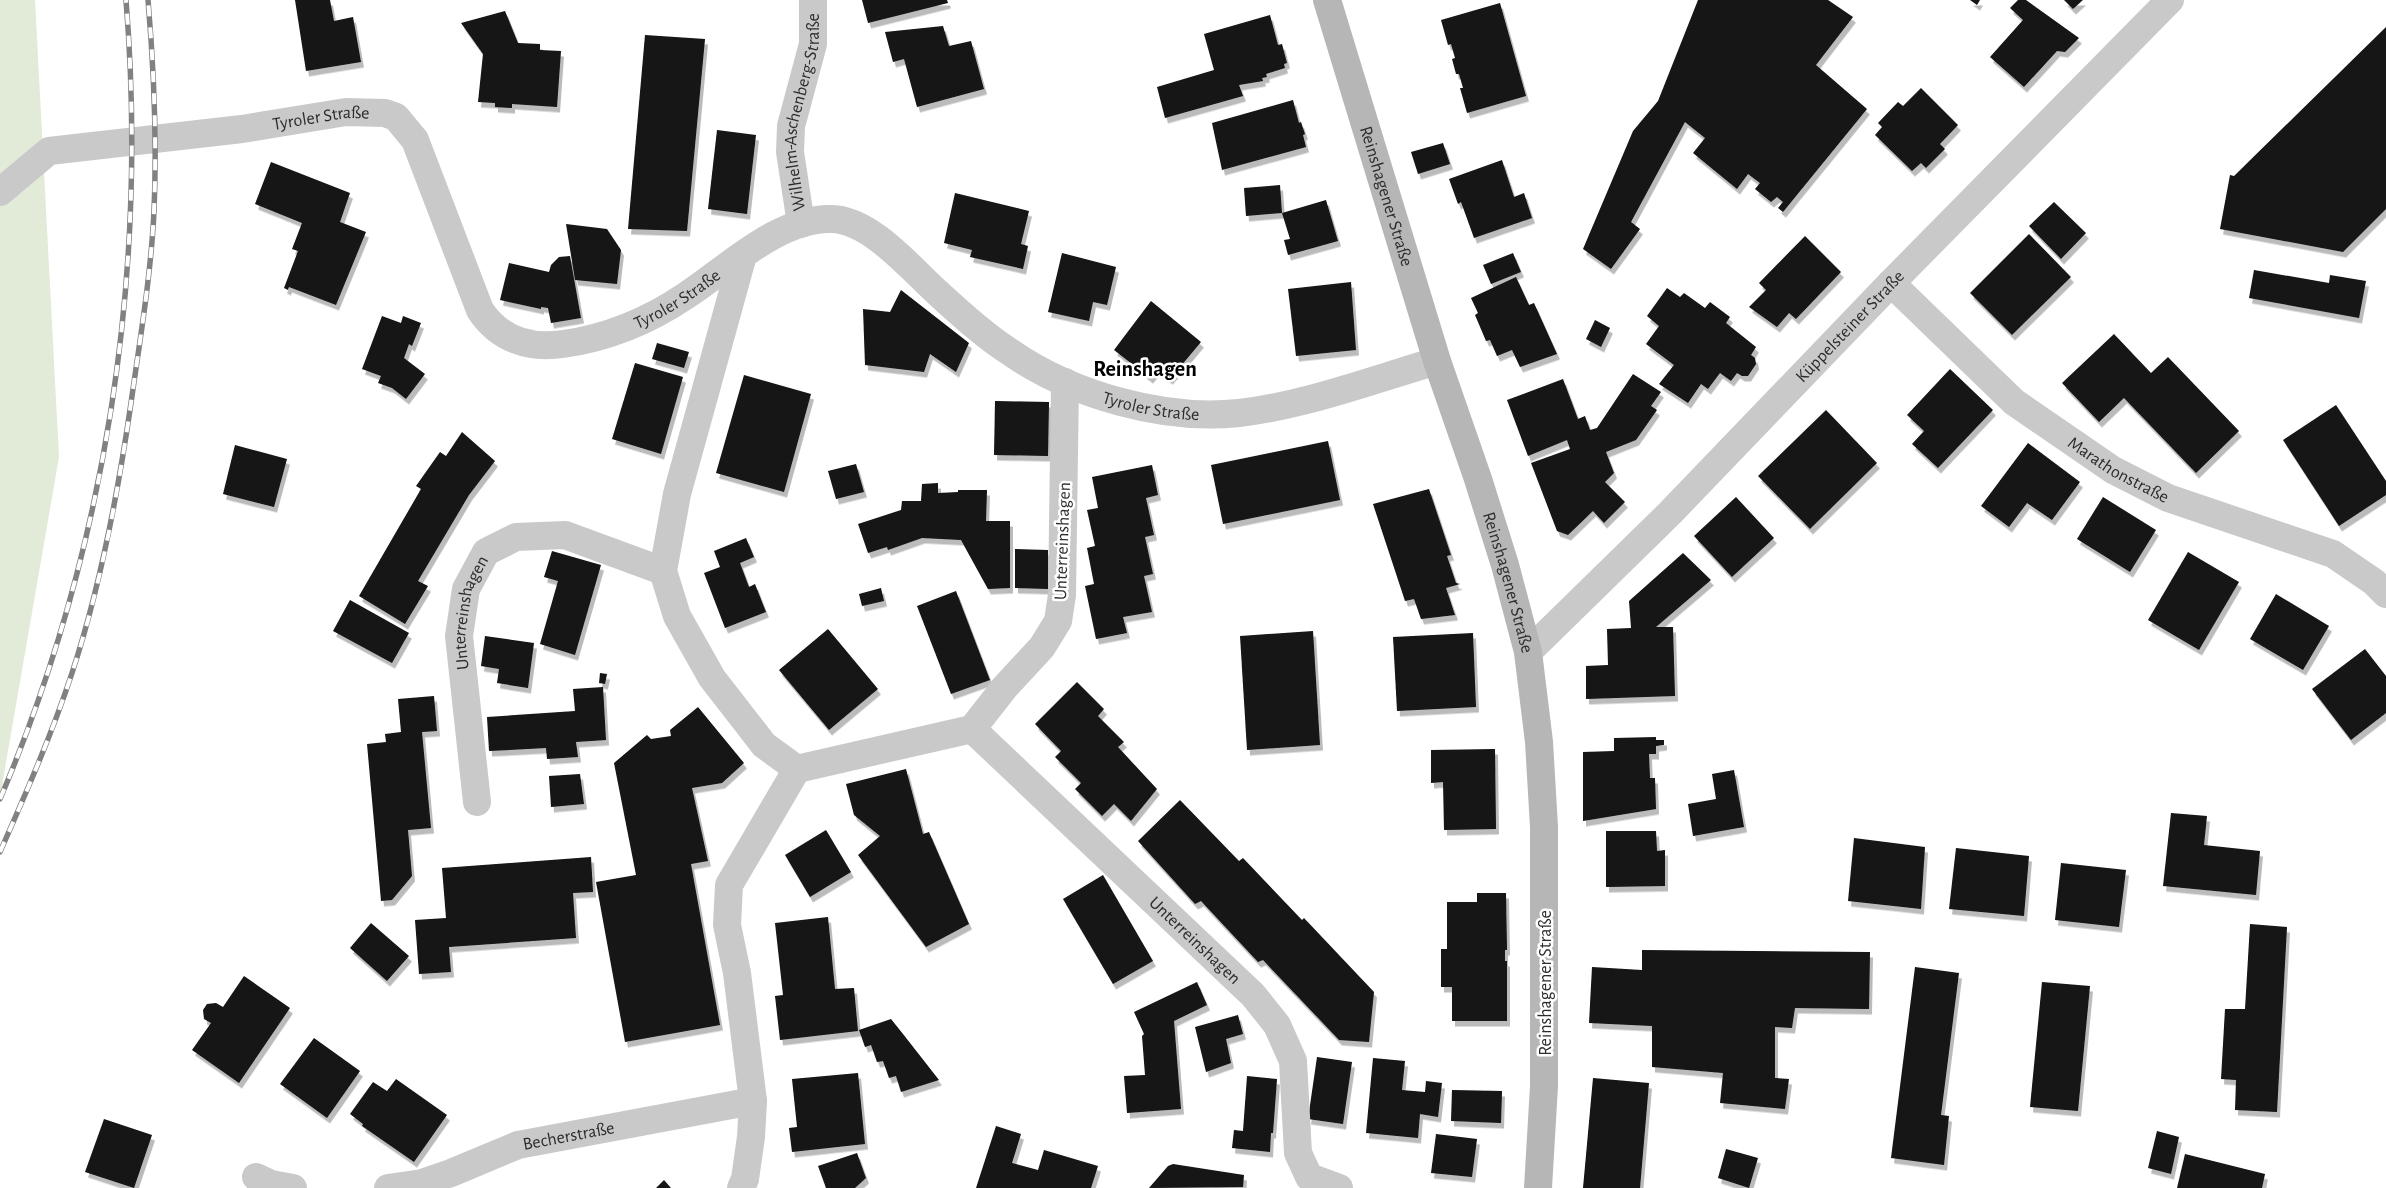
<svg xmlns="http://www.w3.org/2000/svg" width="2386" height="1188" font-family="'Alegreya Sans',sans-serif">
	<defs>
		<filter id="shadow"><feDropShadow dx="3" dy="5.5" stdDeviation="0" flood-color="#0004"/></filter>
	</defs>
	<rect width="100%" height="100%" fill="#fff"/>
	<polygon fill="#e2ead8" points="0,0 35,0 59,457 0,797"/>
	<g fill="#131313" filter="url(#shadow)">
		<polygon points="295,0 330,0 334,21 353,17 361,62 306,71"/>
		<polygon points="862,0 947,0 948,3 868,23"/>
		<polygon points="1698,0 1828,0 1853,17 1816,65 1867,109 1783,212 1778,208 1783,202 1777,197 1771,202 1755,189 1760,183 1748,174 1737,189 1693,153 1705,138 1685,122 1631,222 1640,229 1611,269 1583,249 1633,131 1658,101"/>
		<polygon points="1970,0 1980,0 1977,5"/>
		<polygon points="2018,0 2026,0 2079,38 2065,52 2057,51 2024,87 1990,57 2023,20 2010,8"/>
		<polygon points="2064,0 2083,0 2073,9"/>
		<polygon points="1500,3 1526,96 1467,113 1460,88 1463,88 1459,74 1456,74 1452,59 1455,58 1451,44 1448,45 1441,20"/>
		<polygon points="505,11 518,43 540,44 540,50 561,51 557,107 512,104 512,108 495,107 495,103 478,102 483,54 461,23"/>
		<polygon points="1270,15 1278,45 1282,44 1287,63 1284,64 1285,68 1266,74 1267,77 1262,78 1263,81 1239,85 1243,96 1165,118 1157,87 1214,70 1204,34"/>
		<polygon points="943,26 949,46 971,41 984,89 917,107 904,59 893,62 885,32"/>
		<polygon points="2386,27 2386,209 2343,252 2220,229 2230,175 2234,176"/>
		<polygon points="645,35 705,39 687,231 628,229"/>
		<polygon points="1921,88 1958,125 1940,144 1945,149 1926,168 1921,163 1912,171 1875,135 1882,127 1878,123 1898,102 1903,106"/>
		<polygon points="1293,100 1299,123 1301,122 1305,134 1303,135 1306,147 1222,170 1212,123"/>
		<polygon points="717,130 756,135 747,214 708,209"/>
		<polygon points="1443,143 1450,164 1418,174 1411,152"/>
		<polygon points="1502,160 1514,197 1524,193 1532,218 1474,238 1461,202 1458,204 1449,179"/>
		<polygon points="271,162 350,193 340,222 366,232 336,305 289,287 288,290 284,288 298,251 292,249 302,223 255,204"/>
		<polygon points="1280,185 1282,213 1326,200 1338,241 1288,255 1284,240 1290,239 1282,213 1246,216 1244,188"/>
		<polygon points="955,193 1029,211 1021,244 1028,246 1023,269 970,257 972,250 944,243"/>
		<polygon points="2054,202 2086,233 2061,259 2029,226"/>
		<polygon points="566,224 607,229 621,250 617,284 575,280"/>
		<polygon points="2029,234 2071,277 2012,335 1970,293"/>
		<polygon points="1805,236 1841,272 1796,319 1789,313 1777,327 1749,307 1766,290 1759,283"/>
		<polygon points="1062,253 1116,267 1107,305 1093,302 1089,321 1048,312"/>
		<polygon points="1513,253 1521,272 1491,284 1483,265"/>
		<polygon points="570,256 581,318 551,323 548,308 541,307 541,309 500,300 509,263 549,272 551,265 559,257"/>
		<polygon points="2254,270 2329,283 2330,275 2366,281 2359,318 2249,298"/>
		<polygon points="1516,277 1529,305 1534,303 1557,354 1520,367 1512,350 1497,356 1490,340 1486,341 1475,315 1478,313 1471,298"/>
		<polygon points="1351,282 1356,350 1296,356 1288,289"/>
		<polygon points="1667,288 1680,297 1684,293 1705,308 1710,302 1730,317 1726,323 1756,347 1751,355 1755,358 1756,364 1748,376 1742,376 1737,373 1731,381 1720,373 1708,389 1701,384 1688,403 1659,384 1674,365 1646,344 1659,326 1647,316"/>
		<polygon points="901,290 969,343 956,372 930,354 924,372 865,365 863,309 890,312"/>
		<polygon points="1151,301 1201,342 1170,379 1156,371 1150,378 1114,350"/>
		<polygon points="382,316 401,323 403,316 421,323 412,346 409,344 404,358 425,374 406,399 392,388 378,383 381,376 362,369"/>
		<polygon points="1595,320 1610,328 1601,347 1586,339"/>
		<polygon points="2114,334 2151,373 2168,357 2239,431 2196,473 2124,398 2099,422 2062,383"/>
		<polygon points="657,343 689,352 684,368 652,359"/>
		<polygon points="635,363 683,377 661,454 612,439"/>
		<polygon points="1950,369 1993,410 1938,468 1912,444 1924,431 1907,415"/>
		<polygon points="1633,374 1661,392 1651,406 1657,410 1636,440 1606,452 1614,473 1605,482 1625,502 1604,523 1593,511 1568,535 1557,531 1531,463 1570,449 1567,440 1528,456 1507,400 1563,379 1578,419 1585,416 1590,430 1597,428"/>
		<polygon points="744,375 811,394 784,492 716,473"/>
		<polygon points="995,401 1049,402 1048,456 994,455"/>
		<polygon points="2336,405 2386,481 2386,495 2339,526 2283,440"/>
		<polygon points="1826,410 1877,463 1810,529 1758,476"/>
		<polygon points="462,432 495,461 469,495 418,581 428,586 405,624 359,596 421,489 416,486 440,452 446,456"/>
		<polygon points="1328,441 1340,500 1223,524 1211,465"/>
		<polygon points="2028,443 2080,482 2052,520 2027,503 2009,527 1981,506"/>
		<polygon points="235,445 287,459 274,507 223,494"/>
		<polygon points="856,464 864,492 836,499 828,471"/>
		<polygon points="1152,465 1158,495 1146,498 1154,535 1145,537 1153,574 1144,576 1152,612 1123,617 1127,633 1096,639 1085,586 1094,584 1087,548 1095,546 1087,510 1098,508 1092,477"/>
		<polygon points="938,483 938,493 958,492 958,490 987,490 986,521 1010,521 1010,588 988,589 961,540 922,538 888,550 887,547 868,553 858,524 901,510 902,501 921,501 922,484"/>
		<polygon points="1429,489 1451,555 1447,556 1456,583 1460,584 1446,588 1455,615 1421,619 1414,599 1405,601 1373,504"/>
		<polygon points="1736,497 1774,538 1732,577 1694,536"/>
		<polygon points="2103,497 2156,530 2130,572 2077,539"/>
		<polygon points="746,538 754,557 740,563 749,587 755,584 766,612 725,628 704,573 720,567 714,551"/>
		<polygon points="1015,549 1048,550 1048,589 1015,588"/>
		<polygon points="552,551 601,565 575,655 540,644 558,581 544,577"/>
		<polygon points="2188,552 2239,582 2199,650 2148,620"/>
		<polygon points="1683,553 1711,580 1656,627 1673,627 1675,696 1586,699 1586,666 1608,665 1607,629 1631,628 1629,601"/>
		<polygon points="881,588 884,601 862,606 859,594"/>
		<polygon points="956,591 990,680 951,694 917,606"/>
		<polygon points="2276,594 2329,626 2303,670 2250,639"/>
		<polygon points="350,600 409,633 392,663 333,631"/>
		<polygon points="828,629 878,689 829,730 779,670"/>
		<polygon points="1313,631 1320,745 1247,750 1240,636"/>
		<polygon points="1473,633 1476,707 1397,711 1393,637"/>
		<polygon points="485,636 534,643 528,688 497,683 499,669 481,666"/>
		<polygon points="2365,649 2386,676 2386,713 2351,740 2312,689"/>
		<polygon points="600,673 607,674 605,684 599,683"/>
		<polygon points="1077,682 1104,709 1098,716 1124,742 1118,747 1157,789 1131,821 1114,804 1102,816 1075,789 1081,783 1055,757 1061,751 1035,724"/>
		<polygon points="603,687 606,740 576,742 578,757 547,759 546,748 489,751 487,717 575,711 573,689"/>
		<polygon points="434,696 437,731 422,732 431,828 408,830 412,876 392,900 381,901 367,744 386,742 385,734 401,732 398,699"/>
		<polygon points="698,707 744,763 722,783 692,788 708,861 691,864 720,1025 625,1042 596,882 636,875 614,763 647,735 651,739 671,736 670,730"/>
		<polygon points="1656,737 1656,740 1664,740 1664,745 1656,746 1656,754 1649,754 1650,778 1655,778 1656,809 1583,821 1583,752 1614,751 1614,738"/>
		<polygon points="1495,749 1496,829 1444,830 1443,782 1431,783 1431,750"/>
		<polygon points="906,769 923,834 929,832 969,924 926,947 858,855 880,836 854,815 846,784"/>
		<polygon points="1734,770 1744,827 1693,836 1688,804 1716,799 1712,774"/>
		<polygon points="580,774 584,804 551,807 549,776"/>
		<polygon points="1180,800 1239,861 1243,858 1302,920 1304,918 1374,992 1369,1042 1339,1040 1263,960 1258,962 1201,901 1195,904 1138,841"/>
		<polygon points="2171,813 2207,816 2204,845 2260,851 2256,895 2163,886"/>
		<polygon points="826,830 851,872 810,897 785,855"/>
		<polygon points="1606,831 1656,831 1657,851 1665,850 1665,886 1606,887"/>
		<polygon points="1854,838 1925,847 1921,909 1848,901"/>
		<polygon points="1956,848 2029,856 2024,916 1949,909"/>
		<polygon points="591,857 593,892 573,893 576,938 449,947 451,972 419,974 415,920 446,918 442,868"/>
		<polygon points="2061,863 2126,870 2119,927 2055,920"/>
		<polygon points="1103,875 1153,961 1113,984 1063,899"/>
		<polygon points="1477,893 1506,893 1507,950 1505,950 1505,961 1507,961 1507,1021 1452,1021 1452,987 1441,987 1441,949 1447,949 1447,902 1477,902"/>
		<polygon points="828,917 835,989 854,988 858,1031 780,1040 775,996 783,995 775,923"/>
		<polygon points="371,923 409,956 387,981 350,948"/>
		<polygon points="2250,924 2287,927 2277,1112 2235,1110 2236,1080 2221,1079 2225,1009 2245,1009"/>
		<polygon points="1642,950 1870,952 1869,1009 1795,1008 1792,1028 1775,1027 1775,1078 1789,1079 1785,1109 1720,1103 1723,1073 1652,1067 1652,1026 1589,1023 1592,967 1642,970"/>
		<polygon points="1915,967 1959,973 1941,1115 1949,1116 1944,1165 1891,1158"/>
		<polygon points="244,976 290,1008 239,1083 192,1050 211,1023 204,1019 203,1010 207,1004 216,1003 223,1007"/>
		<polygon points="1197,982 1207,1005 1174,1021 1181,1109 1127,1113 1124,1076 1145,1075 1142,1036 1144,1034 1134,1012"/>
		<polygon points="2042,982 2090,986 2078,1111 2030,1107"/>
		<polygon points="1238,1015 1243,1034 1226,1039 1231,1063 1206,1072 1195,1027"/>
		<polygon points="891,1019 903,1034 939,1080 901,1092 896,1076 889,1078 883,1061 877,1062 871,1045 865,1047 859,1030"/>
		<polygon points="314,1038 360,1071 327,1118 280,1084"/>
		<polygon points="1317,1057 1352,1062 1343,1124 1308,1119"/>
		<polygon points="1373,1058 1405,1061 1402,1090 1425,1092 1426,1081 1442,1083 1438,1117 1420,1114 1418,1138 1366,1133"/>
		<polygon points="858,1073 865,1144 792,1152 789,1128 797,1127 792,1079"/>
		<polygon points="1247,1076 1277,1079 1273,1133 1271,1133 1270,1152 1232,1148 1234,1130 1243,1131"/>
		<polygon points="1593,1078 1649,1083 1640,1188 1583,1188"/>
		<polygon points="396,1079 447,1115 414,1162 362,1126 363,1124 350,1114 373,1082 387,1091"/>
		<polygon points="1452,1090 1502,1091 1501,1123 1451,1121"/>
		<polygon points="104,1119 152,1135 134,1188 85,1172"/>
		<polygon points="996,1126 1021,1134 1012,1163 1038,1170 1044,1150 1098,1166 1091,1188 976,1188"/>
		<polygon points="2157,1131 2179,1137 2171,1174 2148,1168"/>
		<polygon points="1436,1134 1477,1139 1472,1177 1431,1173"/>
		<polygon points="1726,1149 1758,1158 1749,1188 1718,1178"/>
		<polygon points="857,1153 866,1178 855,1188 826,1188 818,1166"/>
		<polygon points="2185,1154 2265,1174 2262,1188 2177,1188"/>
		<polygon points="1173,1164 1244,1175 1243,1187 1149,1188 1168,1166"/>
		<polygon points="664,1180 671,1188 656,1188"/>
	</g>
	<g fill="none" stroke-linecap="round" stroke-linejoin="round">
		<g stroke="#c9c9c9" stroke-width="28">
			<path id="s1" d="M0,192L49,151L242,129L346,112L385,113L396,117L415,140L480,310C499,339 529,349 563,344C608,338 650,320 687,295C728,268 780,217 832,219C871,220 911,269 939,294C961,314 985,336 1010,352C1072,395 1164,421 1239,413C1306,405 1372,380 1437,361"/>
			<path id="s2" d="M801,224L790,152L791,126L813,44V0"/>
			<polyline points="743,255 677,494 663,571 677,616 712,678 764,745 797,769 972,729"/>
			<path id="s3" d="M1891,283L2014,402L2113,470L2168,498L2333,554L2374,582L2386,594"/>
			<path id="s4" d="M1065,382L1062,595L1058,621L1042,647L1005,687L972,729L1253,995L1277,1025L1293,1061L1298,1153L1309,1177L1339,1188"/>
			<path id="s5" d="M1528,652L1670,513L1891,283L2170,0"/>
			<path id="s6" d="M477,802L459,636L466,589L486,552L516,537L565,535L663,571"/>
			<polyline points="256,1177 271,1184 293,1188"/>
			<path id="s7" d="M388,1188L422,1183L451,1173L518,1145L753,1101"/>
			<polyline points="741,1188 745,1179 751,1137 753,1101 737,973 727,925 729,885 797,769"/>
		</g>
		<path stroke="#b6b6b6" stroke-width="28" id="s8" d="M1327,0L1437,361L1478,479L1505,565L1528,652L1539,742L1544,827V1086L1538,1188"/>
		<g stroke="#818181" stroke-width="5.5">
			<g id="rail">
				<path d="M0,799C107,548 148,272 126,0"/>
				<path d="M0,852C26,793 52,734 72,673C101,585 118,493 131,403C140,339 151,275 154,211C157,141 154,70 148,0"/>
			</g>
		</g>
		<use href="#rail" stroke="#fff" stroke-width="4" stroke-dasharray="11" stroke-linecap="butt"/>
	</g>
	<g text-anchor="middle" stroke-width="5" stroke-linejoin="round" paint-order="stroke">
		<g font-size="18" fill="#2c2c2c" stroke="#fff">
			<text dy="6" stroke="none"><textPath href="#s2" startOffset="114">Wilhelm-Aschenberg-Straße</textPath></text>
			<text dy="6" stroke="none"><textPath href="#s1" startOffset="338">Tyroler Straße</textPath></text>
			<text dy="6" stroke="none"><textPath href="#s8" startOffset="205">Reinshagener Straße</textPath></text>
			<text dy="6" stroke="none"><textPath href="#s1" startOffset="845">Tyroler Straße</textPath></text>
			<text dy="6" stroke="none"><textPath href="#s5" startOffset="458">Küppelsteiner Straße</textPath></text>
			<text dy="6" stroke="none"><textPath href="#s1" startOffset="1400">Tyroler Straße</textPath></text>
			<text dy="6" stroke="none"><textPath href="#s3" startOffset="296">Marathonstraße</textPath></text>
			<text transform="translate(1062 541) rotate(-88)" y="6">Unterreinshagen</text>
			<text dy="6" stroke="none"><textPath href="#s8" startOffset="610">Reinshagener Straße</textPath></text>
			<text dy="6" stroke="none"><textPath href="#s6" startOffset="192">Unterreinshagen</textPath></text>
			<text dy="6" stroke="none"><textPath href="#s4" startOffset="685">Unterreinshagen</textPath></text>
			<text transform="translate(1545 983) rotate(-90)" y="6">Reinshagener Straße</text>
			<text dy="6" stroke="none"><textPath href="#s7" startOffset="189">Becherstraße</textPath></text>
		</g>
		<g font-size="22" font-weight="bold" fill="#000" stroke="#fff">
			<text x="1145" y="376">Reinshagen</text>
		</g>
	</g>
</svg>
